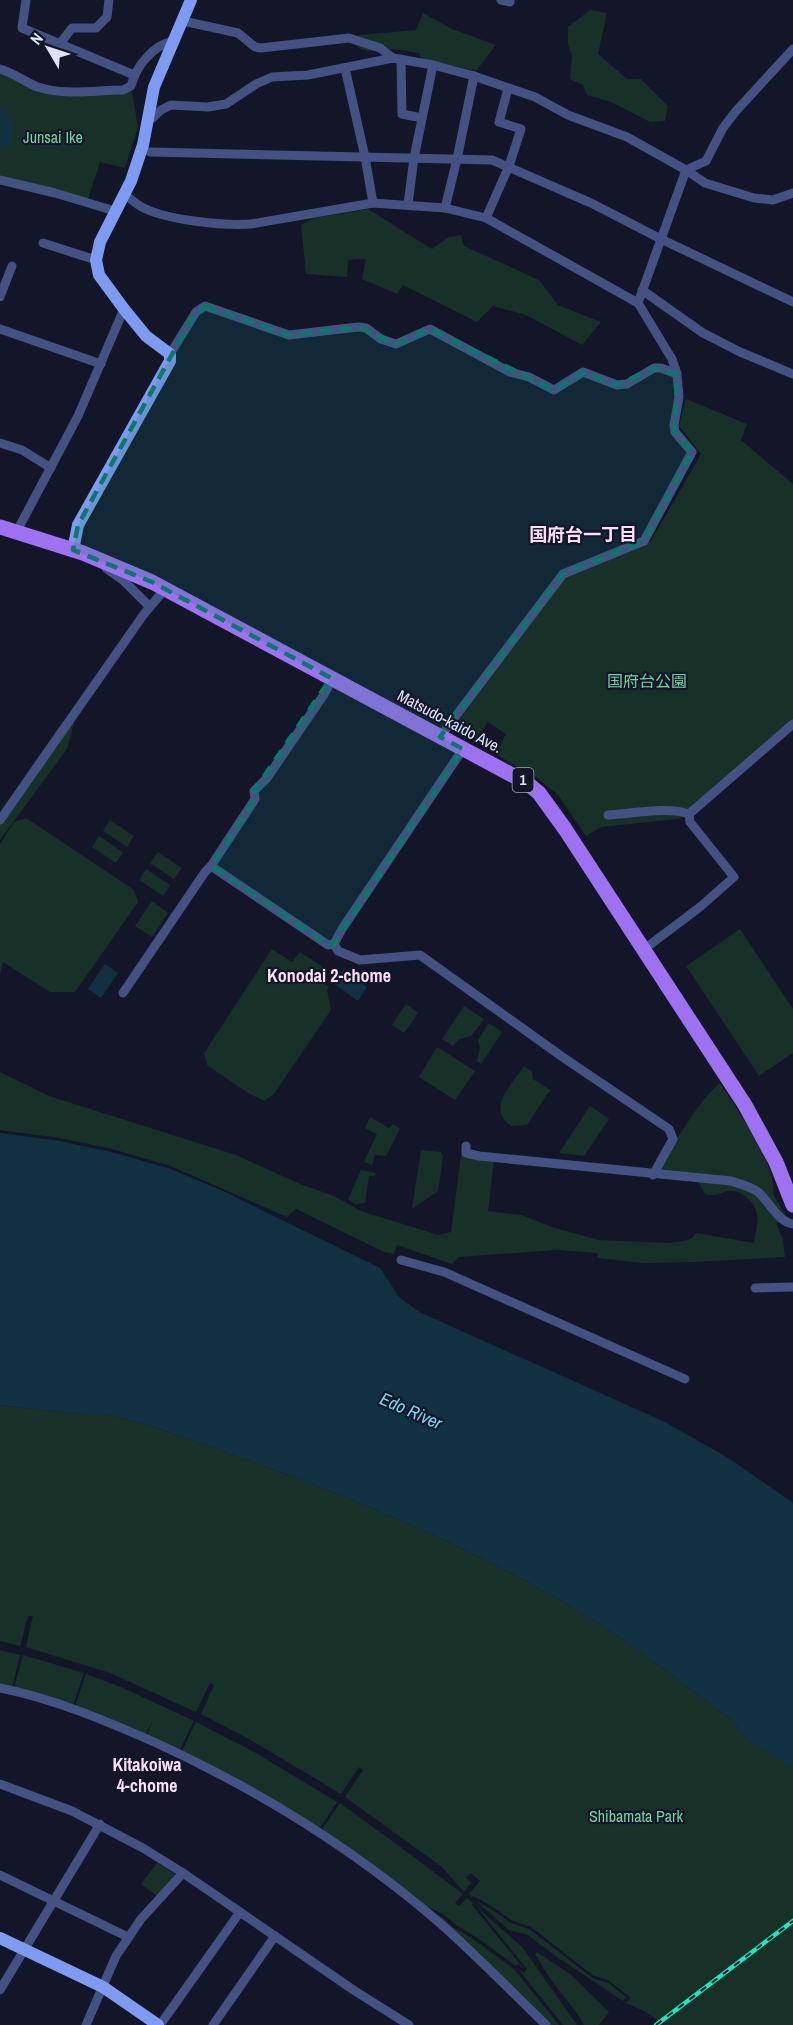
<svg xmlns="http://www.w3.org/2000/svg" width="793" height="2025" font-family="'Archivo Narrow','Noto Sans JP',sans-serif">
	<rect width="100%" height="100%" fill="#131528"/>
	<g fill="#173129">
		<polygon points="590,10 607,13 598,54 627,79 641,79 668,106 665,121 650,122 611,102 587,95 583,85 570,79 572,56 568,44 568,27"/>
		<path d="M423,13L452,29L496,45L476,71L421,58L419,53C409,52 399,49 389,49C377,48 368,55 356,46L359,35L416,30Z"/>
		<polygon points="0,69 39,87 123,90 131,86 138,127 125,168 100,162 88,199 0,175"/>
		<polygon points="368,209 432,249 449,237 461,235 464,246 539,280 558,305 601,322 582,345 526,315 493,306 477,322 403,285 397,294 362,279 366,259 348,260 347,277 306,274 301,225 314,218"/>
		<polygon points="686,399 747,424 741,440 793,484 793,722 689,813 678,819 601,827 586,836 558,795 536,777 495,754 506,734 488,722 474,741 451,731 565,578 651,541 701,454 679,426"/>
		<polygon points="63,721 74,723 67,749 0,840 0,813"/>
		<polygon points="26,818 134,890 138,902 75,992 50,992 3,962 0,975 0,844 14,822"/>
		<polygon points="110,820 134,836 127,847 103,831"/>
		<polygon points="99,836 123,852 116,863 92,847"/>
		<polygon points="158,852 182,868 174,879 150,863"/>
		<polygon points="146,869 170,885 163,896 139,880"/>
		<polygon points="152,901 168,913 152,937 135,926"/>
		<polygon points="740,929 793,1009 793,1053 759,1076 686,966"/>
		<polygon points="272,949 292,962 300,952 326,969 319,980 329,987 327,990 331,1010 274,1094 264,1101 248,1093 207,1065 204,1053"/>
		<polygon points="406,1004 418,1013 404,1033 392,1025"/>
		<polygon points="464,1006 484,1019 471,1036 459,1039 453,1046 442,1039"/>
		<polygon points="488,1024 490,1024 501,1031 501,1034 481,1064 477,1061 480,1048 478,1040"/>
		<polygon points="437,1047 475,1071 455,1100 419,1077"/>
		<path d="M524,1066L532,1071L533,1079L550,1090L527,1125L512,1126C485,1110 512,1084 524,1066Z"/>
		<path d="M0,1072L49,1096L236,1155L300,1184L334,1196L361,1211L438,1235L451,1232L461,1155L494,1160L488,1211L521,1215L552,1227L598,1240L668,1243L684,1241L692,1238L696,1233L754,1243C755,1234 759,1222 757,1214C755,1202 741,1189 728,1191C719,1193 715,1197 705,1194L694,1174L662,1171L661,1166C676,1141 698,1101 720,1083C734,1104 780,1172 773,1194L788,1219L776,1223L783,1240L785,1257L693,1262L642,1263L598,1258L597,1253L557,1250L459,1257L452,1264L397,1245L394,1254L384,1252L296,1209L287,1217L168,1165L112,1149L60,1138L0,1130Z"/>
		<polygon points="590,1106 609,1119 584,1156 559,1153"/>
		<polygon points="370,1117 389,1128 393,1124 400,1129 386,1156 375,1155 372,1165 364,1162 377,1134 365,1128"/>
		<polygon points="421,1150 441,1152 443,1156 438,1191 412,1209"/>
		<polygon points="361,1170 376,1173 375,1176 369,1176 365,1203 355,1204 348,1199"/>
		<path d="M0,1405L86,1415H106L142,1423C298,1476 456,1534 596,1622C643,1652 688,1688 733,1721L745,1737L790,1765L793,1768V2025H665L644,2011L626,2003L631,1998L608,1980L594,1976L531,1927L511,1920L493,1907L473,1896L472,1898L469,1894L480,1881L471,1873L466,1878L471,1883L464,1892L442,1867L345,1797L363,1770L359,1767L341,1794L249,1739L201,1714L214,1685L210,1683L196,1712L110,1673L26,1647L33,1616H28L20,1646L0,1641Z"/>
		<polygon points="0,1650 20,1655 12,1688 0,1685"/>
		<polygon points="23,1655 84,1673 73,1706 14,1688"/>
		<polygon points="86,1674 121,1687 194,1721 179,1751 147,1736 153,1720 145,1735 75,1706"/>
		<polygon points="196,1722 256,1753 337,1802 319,1829 181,1753"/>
		<polygon points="340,1803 395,1843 463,1894 455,1903 459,1906 467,1898 473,1903 472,1905 524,1969 518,1964 516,1966 479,1939 456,1925 443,1914 420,1904 321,1831"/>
		<polygon points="157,1863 176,1875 157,1896 141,1884"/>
		<polygon points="475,1900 492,1910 511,1923 529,1929 594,1979 609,1983 626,1997 623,2001 554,1955 528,1935 509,1930"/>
		<polygon points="476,1906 523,1948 577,2025 563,2025 519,1970 524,1973 527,1969"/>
		<polygon points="425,1908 443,1918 454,1928 470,1937 514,1969 559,2025 550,2025"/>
		<path d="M537,1952L570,1974L609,2012L599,2025H584C575,2008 561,1994 550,1978C544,1970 541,1962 535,1954Z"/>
	</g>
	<g fill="#113143">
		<path d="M0,105C12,121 19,126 8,146L0,147Z"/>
		<polygon points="105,964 118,973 101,998 88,989"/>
		<polygon points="343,970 367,987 358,1001 333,983"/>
		<path d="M0,1133L60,1141L111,1152L168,1168L221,1190L380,1268L399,1297L419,1312L665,1422L730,1459L793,1503V1768L745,1737L733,1721C688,1688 643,1652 596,1622C456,1534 298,1476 142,1423L106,1415H86L0,1405Z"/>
	</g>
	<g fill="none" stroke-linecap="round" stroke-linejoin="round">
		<g stroke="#435282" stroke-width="9">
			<polyline points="26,0 22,28 134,75"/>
			<polyline points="501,0 510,2 510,0"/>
			<polyline points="183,21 238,33 255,47 261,48 349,38 380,48 393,58"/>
			<polyline points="59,45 72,28 96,28 107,17 109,0"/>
			<polyline points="401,59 402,114 422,118"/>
			<polyline points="345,68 365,157 373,203"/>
			<path d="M0,69C14,73 25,82 38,87C64,96 97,90 123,90L131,86C136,66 153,45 174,41"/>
			<polyline points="146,124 161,110 171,105 208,107 226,104 256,84 272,77 308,75 393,58 433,65 474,76 535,97 568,115 627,137 686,170 705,183 754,198 773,200 793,193"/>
			<polyline points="150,152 492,160 591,203 661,239 793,302"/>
			<polyline points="0,180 55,193 115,211"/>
			<path d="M125,195C130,198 135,203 140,206C163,220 224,226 251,224L373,203L445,208L486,218L638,303L672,359L677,374L679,397L674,425L675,432L692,452L644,541L563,574L440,737"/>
			<polyline points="408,204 414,158 433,65"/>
			<polyline points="445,208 457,159 474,76"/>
			<polyline points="486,218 509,166 521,129 499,122 508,89"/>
			<polyline points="43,243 96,260"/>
			<polyline points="642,290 703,333 740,352 793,374"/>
			<polyline points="0,297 12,266"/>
			<polyline points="638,303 686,170 706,161 723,128 736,111 793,49"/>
			<polyline points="0,329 101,364"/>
			<polyline points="170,354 196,312 205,306 289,335 358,327 366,328 381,339 396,344 430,329 510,372 529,377 554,390 583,372 617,385 627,384 654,368 661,368 677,374"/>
			<polyline points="0,443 22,450 51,468"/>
			<polyline points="17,531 78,416 124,309"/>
			<polyline points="106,568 124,581 149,606"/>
			<polyline points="332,679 325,693 267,778 254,791 255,799 211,866 328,945 334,944"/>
			<path d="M608,815C631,814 668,806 689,814"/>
			<polyline points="0,820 144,614 165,589"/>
			<polyline points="334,944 338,951 360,960 420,955 564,1058 669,1129 673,1139 653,1175"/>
			<polyline points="334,944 342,929 463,749"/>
			<polyline points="643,950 700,907 734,877 690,822 689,814 793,724"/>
			<polyline points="123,993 205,872 211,866"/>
			<path d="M466,1146V1153L479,1156L731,1181C740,1184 750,1186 758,1192C769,1201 778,1222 793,1224"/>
			<polyline points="401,1260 444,1272 685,1379"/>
			<polyline points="755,1288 793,1287"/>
			<path d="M0,1688C54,1699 104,1720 154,1742C257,1789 355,1850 441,1924C477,1956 511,1991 546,2025"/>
			<polyline points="0,1784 72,1811 143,1848 183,1873 355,1991 409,2025"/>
			<polyline points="0,1875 128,1937"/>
			<polyline points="0,1990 100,1824"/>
			<polyline points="86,2025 116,1956 141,1919 183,1873"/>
			<polyline points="160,2025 240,1912"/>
			<polyline points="213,2025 275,1936"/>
		</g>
		<g stroke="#7f9bf1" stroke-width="12">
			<polyline points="73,550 78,525 170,361 170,354 146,336 124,309 99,275 96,260 100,242 131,181 143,145 154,87 191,0"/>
			<polyline points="0,1938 103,1987 158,2025"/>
		</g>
		<polyline stroke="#9e71f0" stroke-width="15" points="0,527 83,553 152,582 527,783 539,793 565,829 745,1105 776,1162 793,1205"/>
		<g stroke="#1fe7c4" stroke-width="4.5">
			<polyline id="rail" points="656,2025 793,1921"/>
		</g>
		<use href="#rail" stroke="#131528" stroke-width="2" stroke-dasharray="7" stroke-linecap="butt"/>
	</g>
	<path fill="#0f766e" fill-opacity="0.2" stroke="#0f766e" stroke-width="4.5" stroke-dasharray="12 8" stroke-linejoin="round" d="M205,306L289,335L358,327L396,344L430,329L554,390L583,372L617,385L654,368L677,374L675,432L692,452L644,541L563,574L440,737L463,749L334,944L328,945L211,866L255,799L254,791L331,678L152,582L73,550L78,525L191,320Z"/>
	<g text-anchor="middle" stroke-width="4.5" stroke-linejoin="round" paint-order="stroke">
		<rect fill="#131528" stroke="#a1a5bc" stroke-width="1.5" x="512.5" y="768" width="21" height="24" rx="4.5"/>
		<g font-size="15" font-weight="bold" fill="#dee3fb">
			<text x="523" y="785">1</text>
		</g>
		<g font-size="16" fill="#70d5a0" stroke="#131528">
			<text x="53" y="143">Junsai Ike</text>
			<text x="647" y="687">国府台公園</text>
			<text x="636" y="1822">Shibamata Park</text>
		</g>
		<g font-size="16" fill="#dee3fb" stroke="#131528">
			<text transform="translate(450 721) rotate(28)" y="6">Matsudo-kaido Ave.</text>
		</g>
		<g font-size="18" font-weight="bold" fill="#fce0f9" stroke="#131528">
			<text x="583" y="541">国府台一丁目</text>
			<text x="329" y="982">Konodai 2-chome</text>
			<text x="147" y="1771">Kitakoiwa<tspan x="147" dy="21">4-chome</tspan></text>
		</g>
		<g font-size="18" font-style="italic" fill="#77d9f0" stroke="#131528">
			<text transform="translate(411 1411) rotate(24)" y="6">Edo River</text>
		</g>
	</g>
	<g transform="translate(48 48) rotate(309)" stroke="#131528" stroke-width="4.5" paint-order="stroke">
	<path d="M0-4.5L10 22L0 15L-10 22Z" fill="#dee3fb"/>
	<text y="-9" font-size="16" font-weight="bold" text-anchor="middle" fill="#dee3fb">N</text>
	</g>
</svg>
